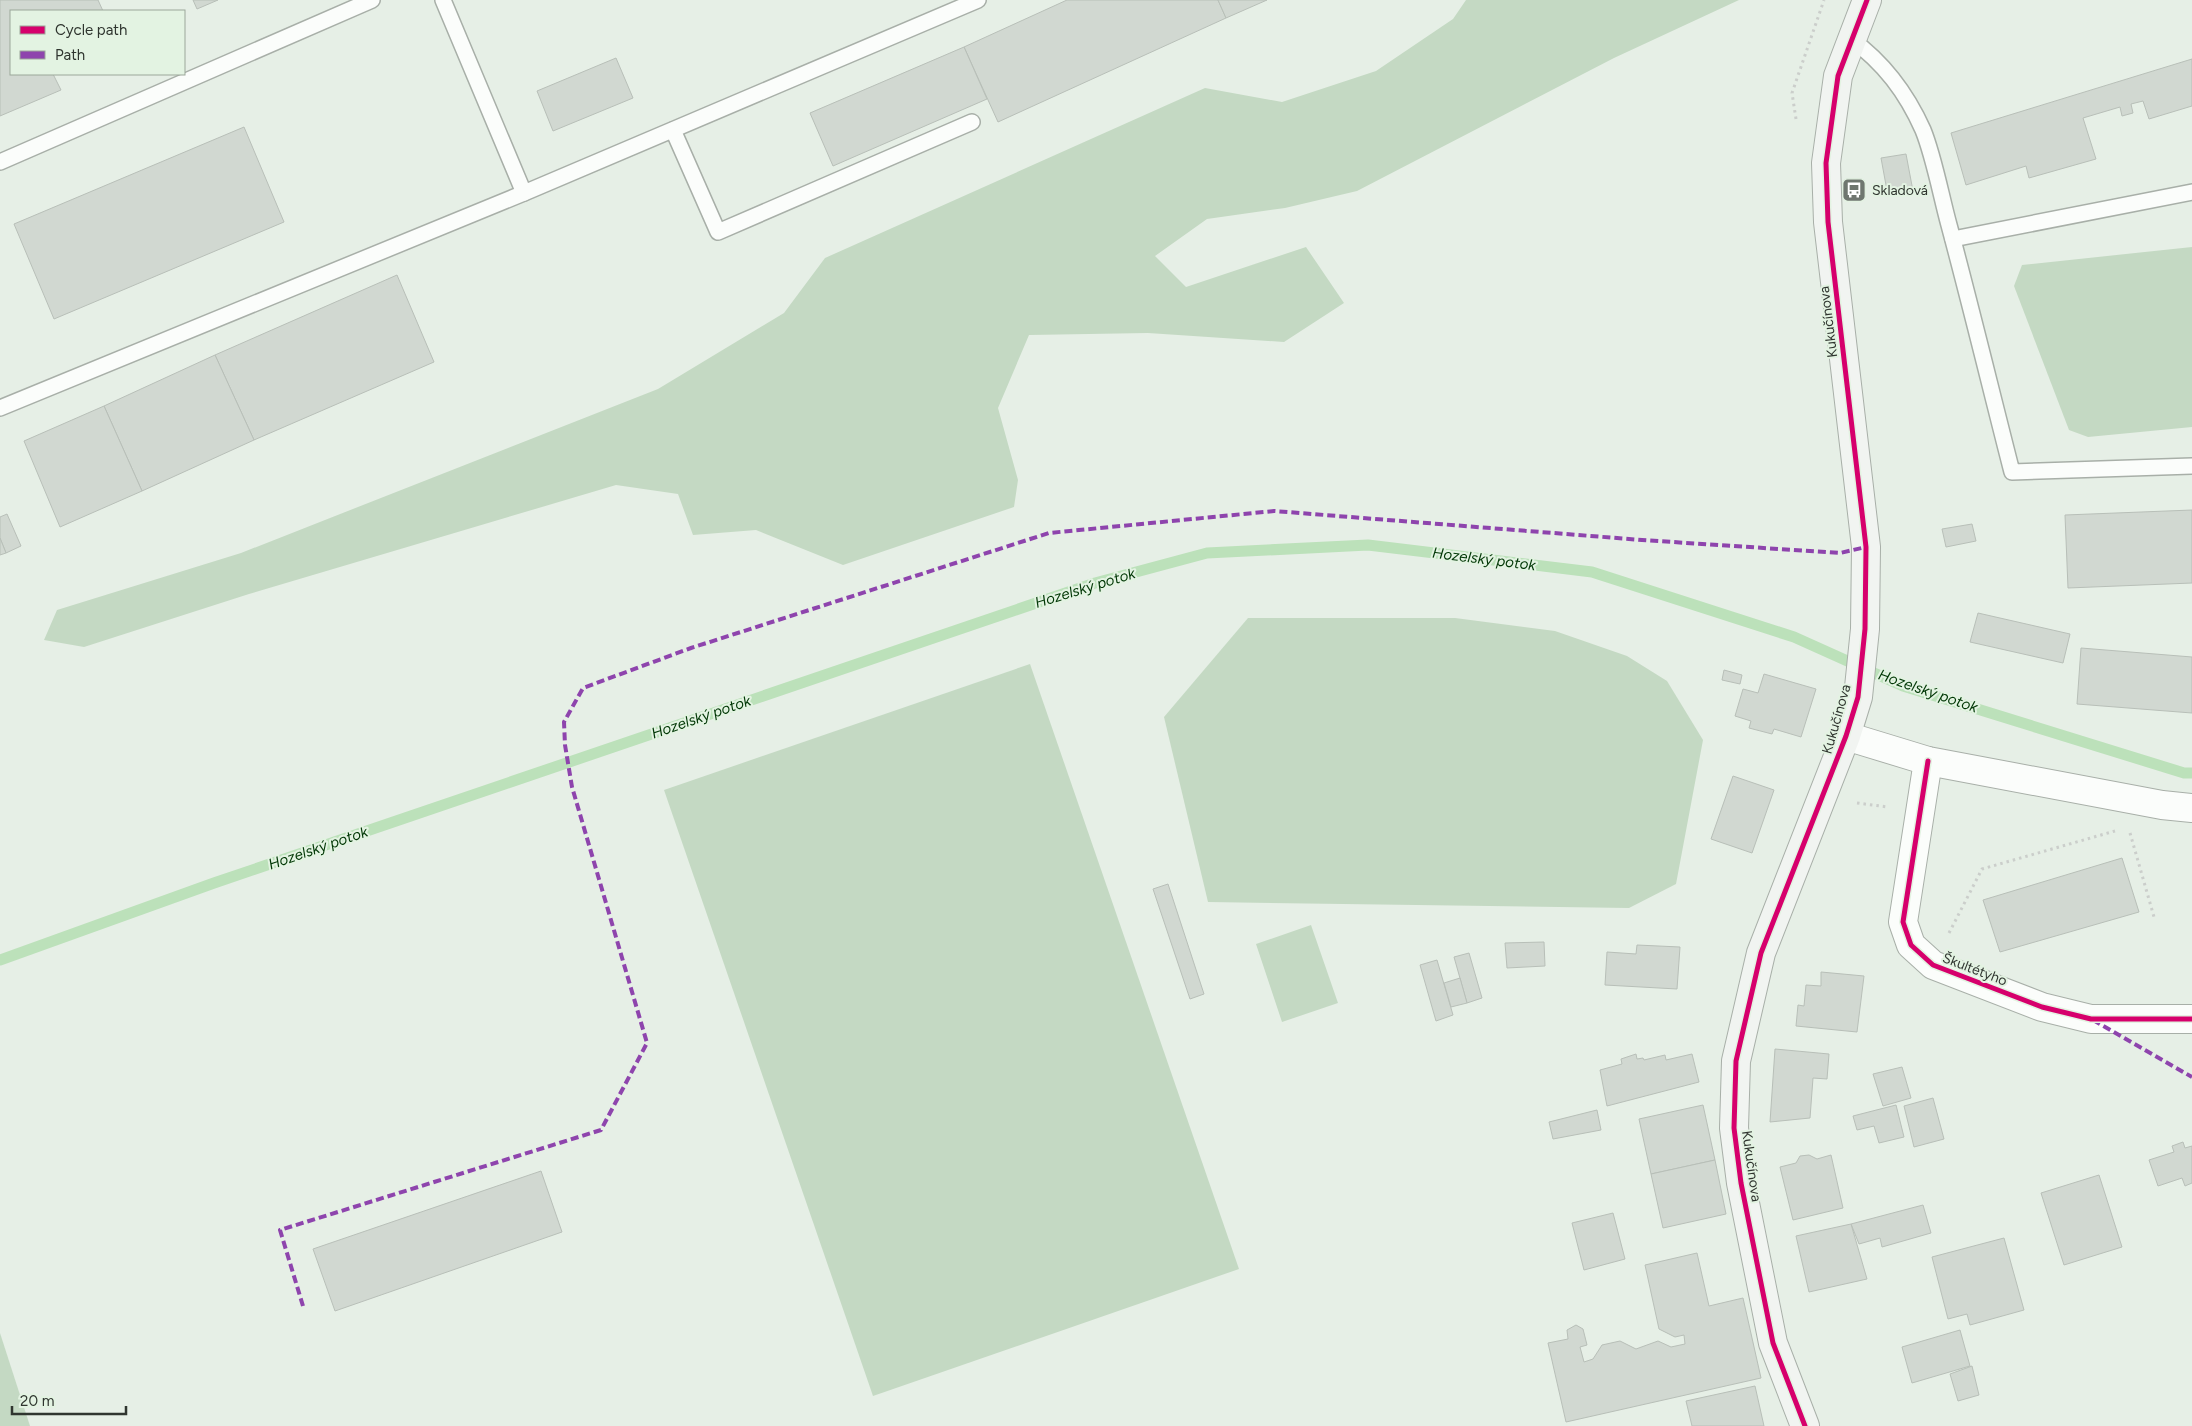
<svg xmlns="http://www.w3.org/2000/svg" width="2192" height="1426" font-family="Figtree,sans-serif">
	<rect width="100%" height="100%" fill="#e6efe6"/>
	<g fill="#c4d9c3">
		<polygon points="1466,0 1739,0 1614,58 1357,191 1285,208 1207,219 1155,256 1186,287 1306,247 1344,303 1284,342 1148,333 1029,335 998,408 1018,480 1014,507 843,565 756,530 693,535 678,494 616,485 249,594 84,647 44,640 57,610 241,553 658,389 784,313 825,258 1205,88 1282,102 1376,71 1453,19"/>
		<polygon points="2192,247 2192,427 2088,437 2069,430 2014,286 2022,265"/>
		<polygon points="1248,618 1455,618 1555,631 1627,656 1667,681 1703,740 1676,884 1629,908 1208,902 1164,717"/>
		<polygon points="1030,664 1239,1269 873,1396 664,790"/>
		<polygon points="1311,925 1338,1003 1282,1022 1256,944"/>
		<polygon points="0,1333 30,1426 0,1426"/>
	</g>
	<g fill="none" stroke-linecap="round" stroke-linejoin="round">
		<polyline stroke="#bce1ba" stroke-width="11" points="0,960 214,883 1095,583 1207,553 1368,545 1592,572 1794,637 1903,686 2184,773 2192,773"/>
	</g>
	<g fill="#d1d8d1" stroke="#b8bfb8">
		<polygon points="0,0 98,0 103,11 11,11 11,74 53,74 61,90 0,116"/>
		<polygon points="193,0 218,0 197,9"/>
		<polygon points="1067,0 1218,0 1226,18 998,122 964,47"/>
		<polygon points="1218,0 1267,0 1226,18"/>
		<polygon points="964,47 987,99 833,166 810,113"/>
		<polygon points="616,58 633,98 553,131 537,91"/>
		<polygon points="2192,59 2192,106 2149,119 2143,101 2131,104 2133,113 2122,116 2120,107 2083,118 2096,159 2029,178 2026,166 1966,185 1951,133"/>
		<polygon points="244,127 284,222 54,319 14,224"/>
		<polygon points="1906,154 1913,191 1888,196 1881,158"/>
		<polygon points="397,275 434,362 254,440 215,355"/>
		<polygon points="215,355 254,440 142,491 104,406"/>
		<polygon points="104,406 142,491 60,527 24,441"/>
		<polygon points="2192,510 2192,583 2068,588 2065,515"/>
		<polygon points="7,514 21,546 6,553 0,538 0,517"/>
		<polygon points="1972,524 1976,541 1946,547 1942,529"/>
		<polygon points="0,538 6,553 0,555"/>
		<polygon points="1978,613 2070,634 2063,663 1970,642"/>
		<polygon points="2081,648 2192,657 2192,713 2077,704"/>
		<polygon points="1724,670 1742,675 1740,684 1722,680"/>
		<polygon points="1764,674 1816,689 1801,737 1774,729 1772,734 1749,728 1751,721 1735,716 1743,689 1758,693"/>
		<polygon points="1733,776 1774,790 1752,853 1711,839"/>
		<polygon points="2122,858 2139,912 2000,952 1983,900"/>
		<polygon points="1168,884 1204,994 1190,999 1153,889"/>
		<polygon points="1544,942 1545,966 1507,968 1505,943"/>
		<polygon points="1637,945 1680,947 1677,989 1605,985 1607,952 1636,954"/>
		<polygon points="1469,953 1482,998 1467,1003 1454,957"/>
		<polygon points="1437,960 1453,1015 1436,1021 1420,965"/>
		<polygon points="1821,972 1864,976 1857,1032 1796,1026 1798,1005 1804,1006 1806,985 1821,986"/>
		<polygon points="1460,978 1467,1003 1451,1007 1444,983"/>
		<polygon points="1775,1049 1829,1054 1827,1079 1813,1078 1810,1118 1770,1122"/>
		<polygon points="1636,1054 1637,1059 1643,1058 1644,1060 1665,1055 1666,1060 1692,1054 1699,1082 1607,1106 1600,1070 1622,1064 1621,1059"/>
		<polygon points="1902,1067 1911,1098 1883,1106 1873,1074"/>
		<polygon points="1933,1098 1944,1139 1914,1147 1904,1106"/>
		<polygon points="1703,1105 1715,1160 1651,1174 1639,1119"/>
		<polygon points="1896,1105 1904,1137 1879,1143 1874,1126 1857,1130 1853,1116"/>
		<polygon points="1597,1110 1601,1130 1553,1139 1549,1122"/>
		<polygon points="2183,1142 2185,1148 2192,1146 2192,1183 2185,1186 2182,1178 2158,1186 2149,1160 2174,1152 2172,1146"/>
		<polygon points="1809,1155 1817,1159 1831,1155 1843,1208 1793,1220 1780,1167 1796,1163 1800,1156"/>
		<polygon points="1715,1160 1726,1214 1663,1228 1651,1174"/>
		<polygon points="541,1171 562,1232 335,1311 313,1249"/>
		<polygon points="2099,1175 2122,1247 2064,1265 2041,1193"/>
		<polygon points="1923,1205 1931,1233 1882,1247 1880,1238 1859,1244 1851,1224"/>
		<polygon points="1613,1213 1625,1259 1584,1270 1572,1223"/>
		<polygon points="1851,1224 1867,1279 1809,1292 1796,1236"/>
		<polygon points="2004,1238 2024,1310 1970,1325 1967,1314 1948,1319 1932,1257"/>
		<polygon points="1697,1253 1709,1306 1743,1298 1761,1378 1566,1422 1548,1343 1568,1339 1567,1330 1576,1325 1583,1329 1587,1345 1580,1347 1584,1362 1593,1359 1602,1345 1620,1341 1636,1349 1658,1341 1671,1347 1685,1344 1684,1335 1675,1337 1659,1329 1645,1265"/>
		<polygon points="1960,1330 1970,1366 1912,1383 1902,1347"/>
		<polygon points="1972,1366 1979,1395 1958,1401 1950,1374"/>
		<polygon points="1755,1386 1764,1426 1692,1426 1686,1401"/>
	</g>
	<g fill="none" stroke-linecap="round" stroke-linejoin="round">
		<g stroke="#a8afa8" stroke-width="18">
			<g id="lane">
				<polyline points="443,0 524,193 978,0"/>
				<path d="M1851,39C1884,63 1906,92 1923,130C1934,157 1941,196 1949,225C1971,307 1991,390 2012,472L2192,466"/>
				<polyline points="673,130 718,232 972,122"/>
				<polyline points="0,162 372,0"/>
				<polyline points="1953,239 2192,192"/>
				<polyline points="0,408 524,193"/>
			</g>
		</g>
		<g stroke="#a8afa8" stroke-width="30">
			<g id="street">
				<polyline points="1846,736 1928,761 2162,805 2192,808"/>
				<polyline points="1928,761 1903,922 1911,945 1933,965 2042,1007 2091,1019 2192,1019"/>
			</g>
		</g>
		<g stroke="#a8afa8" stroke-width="30">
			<polyline id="secondary" points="1805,1426 1773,1343 1741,1183 1734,1128 1736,1061 1761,953 1846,736 1858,697 1865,629 1866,547 1828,222 1826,163 1838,76 1867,0"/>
		</g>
		<g stroke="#cbcecb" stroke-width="3" stroke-dasharray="2.5 4" stroke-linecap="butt">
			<polyline points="1796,119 1792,93 1824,0"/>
			<polyline points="1857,803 1888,807"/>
			<polyline points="2130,833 2154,917"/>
			<polyline points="1949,933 1982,869 2115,831"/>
		</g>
		<use href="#lane" stroke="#fbfdfb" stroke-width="15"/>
		<use href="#street" stroke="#fbfdfb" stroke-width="28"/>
		<use href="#secondary" stroke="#f1f4f1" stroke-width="28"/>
		<g stroke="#8e44ad" stroke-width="4" stroke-dasharray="8 4" stroke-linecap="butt">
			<polyline points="2093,1020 2192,1077"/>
			<polyline points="303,1306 280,1230 601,1130 647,1043 572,787 565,745 564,722 583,688 691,648 1049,533 1274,511 1642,540 1840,553 1866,547"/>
		</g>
		<g stroke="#e3f3e2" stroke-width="8">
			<g id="cycleway">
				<polyline points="1928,761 1903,922 1911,945 1933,965 2042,1007 2091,1019 2192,1019"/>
				<polyline points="1805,1426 1773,1343 1741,1183 1734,1128 1736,1061 1761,953 1846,736 1858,697 1865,629 1866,547 1828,222 1826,163 1838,76 1867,0"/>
			</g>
		</g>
		<use href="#cycleway" stroke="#d6006c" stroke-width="5"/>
	</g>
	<defs>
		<g id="bus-square" transform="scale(1.25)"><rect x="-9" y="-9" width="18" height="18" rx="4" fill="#6f766f" stroke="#e3f3e2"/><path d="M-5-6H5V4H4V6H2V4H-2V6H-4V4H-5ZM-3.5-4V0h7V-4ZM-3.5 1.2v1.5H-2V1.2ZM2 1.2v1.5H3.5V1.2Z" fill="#fff"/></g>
	</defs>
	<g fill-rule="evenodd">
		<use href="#bus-square" x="1854" y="190"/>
	</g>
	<g text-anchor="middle" stroke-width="4" stroke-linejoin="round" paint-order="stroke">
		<g font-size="14" fill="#2f352f" stroke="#e3f3e2" text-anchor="start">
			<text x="1872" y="195">Skladová</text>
		</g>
		<g font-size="14" fill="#2f352f" stroke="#e3f3e2">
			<text transform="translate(1828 322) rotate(-97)" y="5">Kukučínova</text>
			<text transform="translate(1836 719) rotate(-74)" y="5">Kukučínova</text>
			<text transform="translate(1975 969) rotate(21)" y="5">Škultétyho</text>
			<text transform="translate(1752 1166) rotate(82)" y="5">Kukučínova</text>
		</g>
		<g font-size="15" font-style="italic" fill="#013705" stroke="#e3f3e2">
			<text transform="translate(1484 559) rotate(7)" y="5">Hozelský potok</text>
			<text transform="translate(1085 588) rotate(-17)" y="5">Hozelský potok</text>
			<text transform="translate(1928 691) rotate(19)" y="5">Hozelský potok</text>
			<text transform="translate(701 717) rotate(-19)" y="5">Hozelský potok</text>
			<text transform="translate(318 848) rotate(-19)" y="5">Hozelský potok</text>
		</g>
	</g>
	<rect x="10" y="10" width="175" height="65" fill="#e3f3e2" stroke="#9ba79a"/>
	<rect x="20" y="26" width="25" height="8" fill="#d6006c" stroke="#9ba79a"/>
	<text x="55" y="35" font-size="15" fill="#2f352f">Cycle path</text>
	<rect x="20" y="51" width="25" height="8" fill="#8e44ad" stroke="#9ba79a"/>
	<text x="55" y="60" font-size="15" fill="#2f352f">Path</text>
	<path d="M12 1406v8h114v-8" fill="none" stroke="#2f352f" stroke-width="2.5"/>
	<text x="20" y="1406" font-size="15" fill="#2f352f" stroke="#e3f3e2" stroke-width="4" paint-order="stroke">20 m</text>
</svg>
